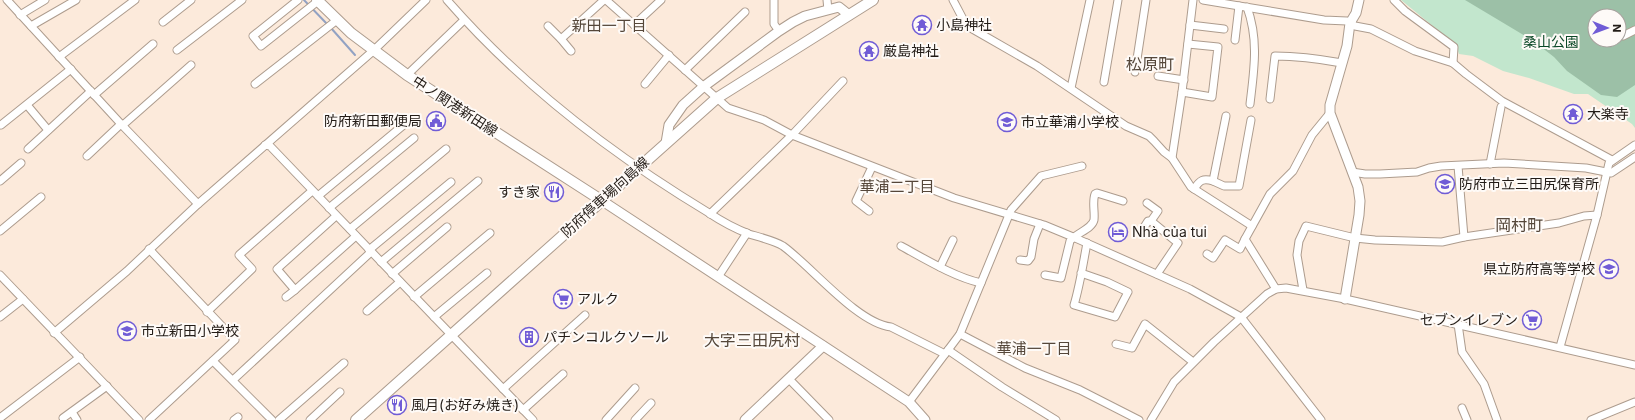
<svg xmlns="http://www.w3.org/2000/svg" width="1635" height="420" font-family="Inter,'Noto Sans JP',sans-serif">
	<rect width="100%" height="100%" fill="#fceadb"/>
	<path fill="#c2e6cd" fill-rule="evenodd" d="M1401,0H1635V128L1632,124L1588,94H1574L1529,78L1503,71L1473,56L1459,54L1456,45ZM1595,16H1619V40H1595Z"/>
	<path fill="#9cc0a7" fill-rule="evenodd" d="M1465,0H1635V85L1617,97L1601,95L1567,71L1554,57L1532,40ZM1595,16H1619V40H1595Z"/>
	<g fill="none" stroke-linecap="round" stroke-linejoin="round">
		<g stroke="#92a2c3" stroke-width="2">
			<polyline points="304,0 328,25"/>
			<polyline points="331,28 355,55"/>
		</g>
		<g stroke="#ad9c8e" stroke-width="9">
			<g id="minor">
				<polyline points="7,0 121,124 198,204"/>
				<polyline points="298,0 253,36 261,46 318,1"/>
				<path d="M447,0C522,86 611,154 709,213C721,221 736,229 749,234C759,237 775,241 783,246C812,267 857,323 891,327L945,354"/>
				<polyline points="606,0 728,108 764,120 792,135 954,198 1044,225 1073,237 1190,289 1241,317 1321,420"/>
				<polyline points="774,0 774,24 779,31"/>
				<polyline points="827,0 828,10"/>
				<polyline points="953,0 963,19 969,27 1037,66 1126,126 1149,136 1154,141 1164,152 1172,158 1191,187 1252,226"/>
				<polyline points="1203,0 1324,20 1347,21 1355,26 1371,29 1415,51 1453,63 1466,74 1502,101 1612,160"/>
				<polyline points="1394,0 1405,11 1454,47 1453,63"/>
				<path d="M1247,7C1259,40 1254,70 1250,104"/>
				<polyline points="20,15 45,0"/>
				<polyline points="163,22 191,0"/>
				<polyline points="634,25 661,0"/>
				<polyline points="1190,25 1224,29"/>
				<polyline points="31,26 76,0"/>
				<polyline points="548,26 561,39 571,51"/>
				<polyline points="1619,31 1623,36 1635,30"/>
				<polyline points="561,39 604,0"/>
				<polyline points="1235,40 1239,6"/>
				<polyline points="177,50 242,0"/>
				<polyline points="59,57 135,0"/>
				<polyline points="685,70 745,12"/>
				<polyline points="1135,72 1146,0"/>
				<polyline points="407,75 464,20"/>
				<polyline points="1158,76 1184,80"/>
				<polyline points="1104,82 1118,0"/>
				<polyline points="255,84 337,20"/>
				<polyline points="645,84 669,55"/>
				<polyline points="1071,88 1090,0"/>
				<polyline points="1182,92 1212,97 1218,47 1188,44"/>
				<polyline points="94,95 153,44"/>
				<path d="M1270,99L1275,56C1298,56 1320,59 1342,63"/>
				<polyline points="27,105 48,130"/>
				<polyline points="1226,116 1213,181 1224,186 1239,186 1251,120"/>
				<polyline points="1,125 71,69"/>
				<polyline points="123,125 191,65"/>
				<polyline points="265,145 270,146 533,420"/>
				<polyline points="28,149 91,91"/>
				<polyline points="87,156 121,124"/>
				<polyline points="1172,158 1182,92 1193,0"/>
				<polyline points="1490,164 1501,107"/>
				<polyline points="1458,166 1464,237"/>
				<polyline points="1352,172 1365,174 1380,174 1417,172 1429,168 1441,166 1504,163 1586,168 1611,173 1635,157"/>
				<polyline points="0,181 21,163"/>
				<path d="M1194,189C1200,180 1203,178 1213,181"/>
				<polyline points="318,196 412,118"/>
				<polyline points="329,208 414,138"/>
				<polyline points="869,211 856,201 872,167"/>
				<polyline points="710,214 792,135 843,81"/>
				<polyline points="336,216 277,269 295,290 356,236"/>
				<polyline points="1151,221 1178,243 1157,274"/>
				<polyline points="350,229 446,149"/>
				<polyline points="0,231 41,197"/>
				<polyline points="1141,232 1148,221 1151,221 1158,211 1147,203"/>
				<path d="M901,246C925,259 954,277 981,283"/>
				<polyline points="369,250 451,182"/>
				<polyline points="1207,254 1213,258 1225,240 1240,249 1245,239"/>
				<polyline points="1020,260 1028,261 1031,257 1034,239 1040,224"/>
				<polyline points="381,262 478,181"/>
				<polyline points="940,267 953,240"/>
				<path d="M1081,273L1107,282L1128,292L1115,317L1074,305C1080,285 1083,264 1087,243"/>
				<polyline points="392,274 447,227"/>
				<polyline points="0,275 139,420"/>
				<path d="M1045,275L1061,278L1070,241C1076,233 1092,229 1094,220C1095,211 1092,202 1095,194L1097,193L1123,201"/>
				<polyline points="718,277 747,233"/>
				<polyline points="1276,289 1245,239 1270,194 1293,171 1312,135 1330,113"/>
				<polyline points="1303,290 1297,255 1299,241 1306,226 1355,238 1375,240 1442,242 1464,237 1559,223 1584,216 1597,215"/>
				<polyline points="286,297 295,290"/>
				<polyline points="414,297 490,233"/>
				<polyline points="367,311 400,282"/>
				<polyline points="207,312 252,269 239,255 312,191"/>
				<polyline points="0,317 23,299"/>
				<polyline points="434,317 487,273"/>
				<polyline points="1458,324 1462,352 1484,384 1497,420"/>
				<polyline points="54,333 127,271 198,204 373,51 426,0"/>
				<polyline points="960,334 1025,368 1080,390 1139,420"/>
				<polyline points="1116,344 1132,348 1145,324 1193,362"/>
				<polyline points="1560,347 1597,215 1609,163 1635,145"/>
				<polyline points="948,350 1002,387 1056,420"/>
				<polyline points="213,361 272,420"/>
				<polyline points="789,379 829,420"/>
				<polyline points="233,380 371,252"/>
				<polyline points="503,389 585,315"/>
				<polyline points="909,402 960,334 1011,210 1041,176 1082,166"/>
				<polyline points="1462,408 1467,420"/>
				<polyline points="523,410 563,374"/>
				<polyline points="72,412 77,420"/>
				<polyline points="0,418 80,357"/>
				<polyline points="63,418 107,386"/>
				<polyline points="149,420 235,340 149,249"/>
				<polyline points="234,420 238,417"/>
				<polyline points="279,420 344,363"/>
				<polyline points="310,420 340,392"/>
				<polyline points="606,420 635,388"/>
				<polyline points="635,420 651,403"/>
				<polyline points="1151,420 1174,382 1214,342 1267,294 1276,289 1286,288 1345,299 1635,365"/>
				<polyline points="1591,420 1635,402"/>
			</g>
		</g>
		<g stroke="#ad9c8e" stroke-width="11">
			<g id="tertiary">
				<polyline points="666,143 669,125 683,105 703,87 779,31 793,22 805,16 839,7 849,15"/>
				<polyline points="601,200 909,402 925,420"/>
				<polyline points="1345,299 1359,215 1360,201 1358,187 1330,113 1330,105 1347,46 1350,23 1356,13 1359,0"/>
				<polyline points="745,420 823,346"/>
			</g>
		</g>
		<g stroke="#ad9c8e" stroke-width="12">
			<g id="secondary">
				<polyline points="317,0 351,33 407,75 601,200"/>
				<polyline points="356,420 717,98 873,0"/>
			</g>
		</g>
		<use href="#minor" stroke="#fff" stroke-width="7"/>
		<use href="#tertiary" stroke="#fff" stroke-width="9"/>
		<use href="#secondary" stroke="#fff" stroke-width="10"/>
	</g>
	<defs>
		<g id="temple-ring" transform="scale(1)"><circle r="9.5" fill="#fefaf7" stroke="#705cd6" stroke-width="1.5"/><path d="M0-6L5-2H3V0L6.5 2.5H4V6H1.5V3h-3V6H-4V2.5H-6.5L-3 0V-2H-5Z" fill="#705cd6"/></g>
		<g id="civic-ring" transform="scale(1)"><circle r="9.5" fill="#fefaf7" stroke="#705cd6" stroke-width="1.5"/><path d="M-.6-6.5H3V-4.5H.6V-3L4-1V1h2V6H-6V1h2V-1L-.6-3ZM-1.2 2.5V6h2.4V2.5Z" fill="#705cd6"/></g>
		<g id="school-ring" transform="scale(1)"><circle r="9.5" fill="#fefaf7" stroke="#705cd6" stroke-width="1.5"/><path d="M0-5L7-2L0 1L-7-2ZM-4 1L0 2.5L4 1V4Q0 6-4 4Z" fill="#705cd6"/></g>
		<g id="restaurant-ring" transform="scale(1)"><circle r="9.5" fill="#fefaf7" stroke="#705cd6" stroke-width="1.5"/><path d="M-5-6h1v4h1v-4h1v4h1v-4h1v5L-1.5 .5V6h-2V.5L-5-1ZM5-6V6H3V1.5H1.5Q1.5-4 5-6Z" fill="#705cd6"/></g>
		<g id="hotel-ring" transform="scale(1)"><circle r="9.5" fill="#fefaf7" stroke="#705cd6" stroke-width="1.5"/><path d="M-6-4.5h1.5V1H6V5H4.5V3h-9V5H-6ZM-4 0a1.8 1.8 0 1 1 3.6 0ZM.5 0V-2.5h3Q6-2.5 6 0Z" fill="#705cd6"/></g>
		<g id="supermarket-ring" transform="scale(1)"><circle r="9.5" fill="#fefaf7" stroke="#705cd6" stroke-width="1.5"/><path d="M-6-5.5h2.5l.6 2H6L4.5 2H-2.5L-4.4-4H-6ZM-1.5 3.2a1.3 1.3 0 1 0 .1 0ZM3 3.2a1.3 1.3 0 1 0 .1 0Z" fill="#705cd6"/></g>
		<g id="building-ring" transform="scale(1)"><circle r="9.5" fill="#fefaf7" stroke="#705cd6" stroke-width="1.5"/><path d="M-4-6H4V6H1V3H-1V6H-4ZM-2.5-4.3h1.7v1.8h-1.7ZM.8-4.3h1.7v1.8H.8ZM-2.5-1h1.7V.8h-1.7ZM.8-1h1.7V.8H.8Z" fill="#705cd6"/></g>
	</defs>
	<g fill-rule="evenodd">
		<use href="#temple-ring" x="922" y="25"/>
		<use href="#temple-ring" x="869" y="51"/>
		<use href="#temple-ring" x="1573" y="114"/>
		<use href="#civic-ring" x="436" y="121"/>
		<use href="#school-ring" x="1007" y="122"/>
		<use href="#school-ring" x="1445" y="184"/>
		<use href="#restaurant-ring" x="554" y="192"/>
		<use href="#hotel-ring" x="1118" y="232"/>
		<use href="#school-ring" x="1609" y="269"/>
		<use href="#supermarket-ring" x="563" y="299"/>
		<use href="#supermarket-ring" x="1532" y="320"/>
		<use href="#school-ring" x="127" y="331"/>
		<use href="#building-ring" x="529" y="337"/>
		<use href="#restaurant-ring" x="397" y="405"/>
	</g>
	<g text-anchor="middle" stroke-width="4" stroke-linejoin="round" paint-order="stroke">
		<g font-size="14" fill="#231c17" stroke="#fefaf7" text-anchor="start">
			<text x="936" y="30">小島神社</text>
			<text x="883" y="56">厳島神社</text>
			<text x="1587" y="119">大楽寺</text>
			<text x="422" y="126" text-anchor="end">防府新田郵便局</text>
			<text x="1021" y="127">市立華浦小学校</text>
			<text x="1459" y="189">防府市立三田尻保育所</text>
			<text x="540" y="197" text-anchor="end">すき家</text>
			<text x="1132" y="237">Nhà của tui</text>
			<text x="1595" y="274" text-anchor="end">県立防府高等学校</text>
			<text x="577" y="304">アルク</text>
			<text x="1518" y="325" text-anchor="end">セブンイレブン</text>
			<text x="141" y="336">市立新田小学校</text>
			<text x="543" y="342">パチンコルクソール</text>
			<text x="411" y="410">風月(お好み焼き)</text>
		</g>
		<g font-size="14" fill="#0c4928" stroke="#fefaf7">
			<text x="1551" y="47">桑山公園</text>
		</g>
		<g font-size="14" fill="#231c17" stroke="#fefaf7">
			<text transform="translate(455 106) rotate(33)" y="5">中ノ関港新田線</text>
			<text transform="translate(605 197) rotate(-42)" y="5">防府停車場向島線</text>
		</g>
		<g font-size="15" fill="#55473a" stroke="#fefaf7">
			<text x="609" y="31">新田一丁目</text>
			<text x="897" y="192">華浦二丁目</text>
			<text x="1034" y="354">華浦一丁目</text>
		</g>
		<g font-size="16" fill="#55473a" stroke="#fefaf7">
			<text x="1150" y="70">松原町</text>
			<text x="1519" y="231">岡村町</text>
			<text x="752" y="346">大字三田尻村</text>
		</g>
	</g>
	<g transform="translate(1607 28) rotate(91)"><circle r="19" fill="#fefaf7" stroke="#a6a19d"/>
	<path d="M0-3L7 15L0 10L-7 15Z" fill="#705cd6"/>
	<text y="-6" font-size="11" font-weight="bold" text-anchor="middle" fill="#231c17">N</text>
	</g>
</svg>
